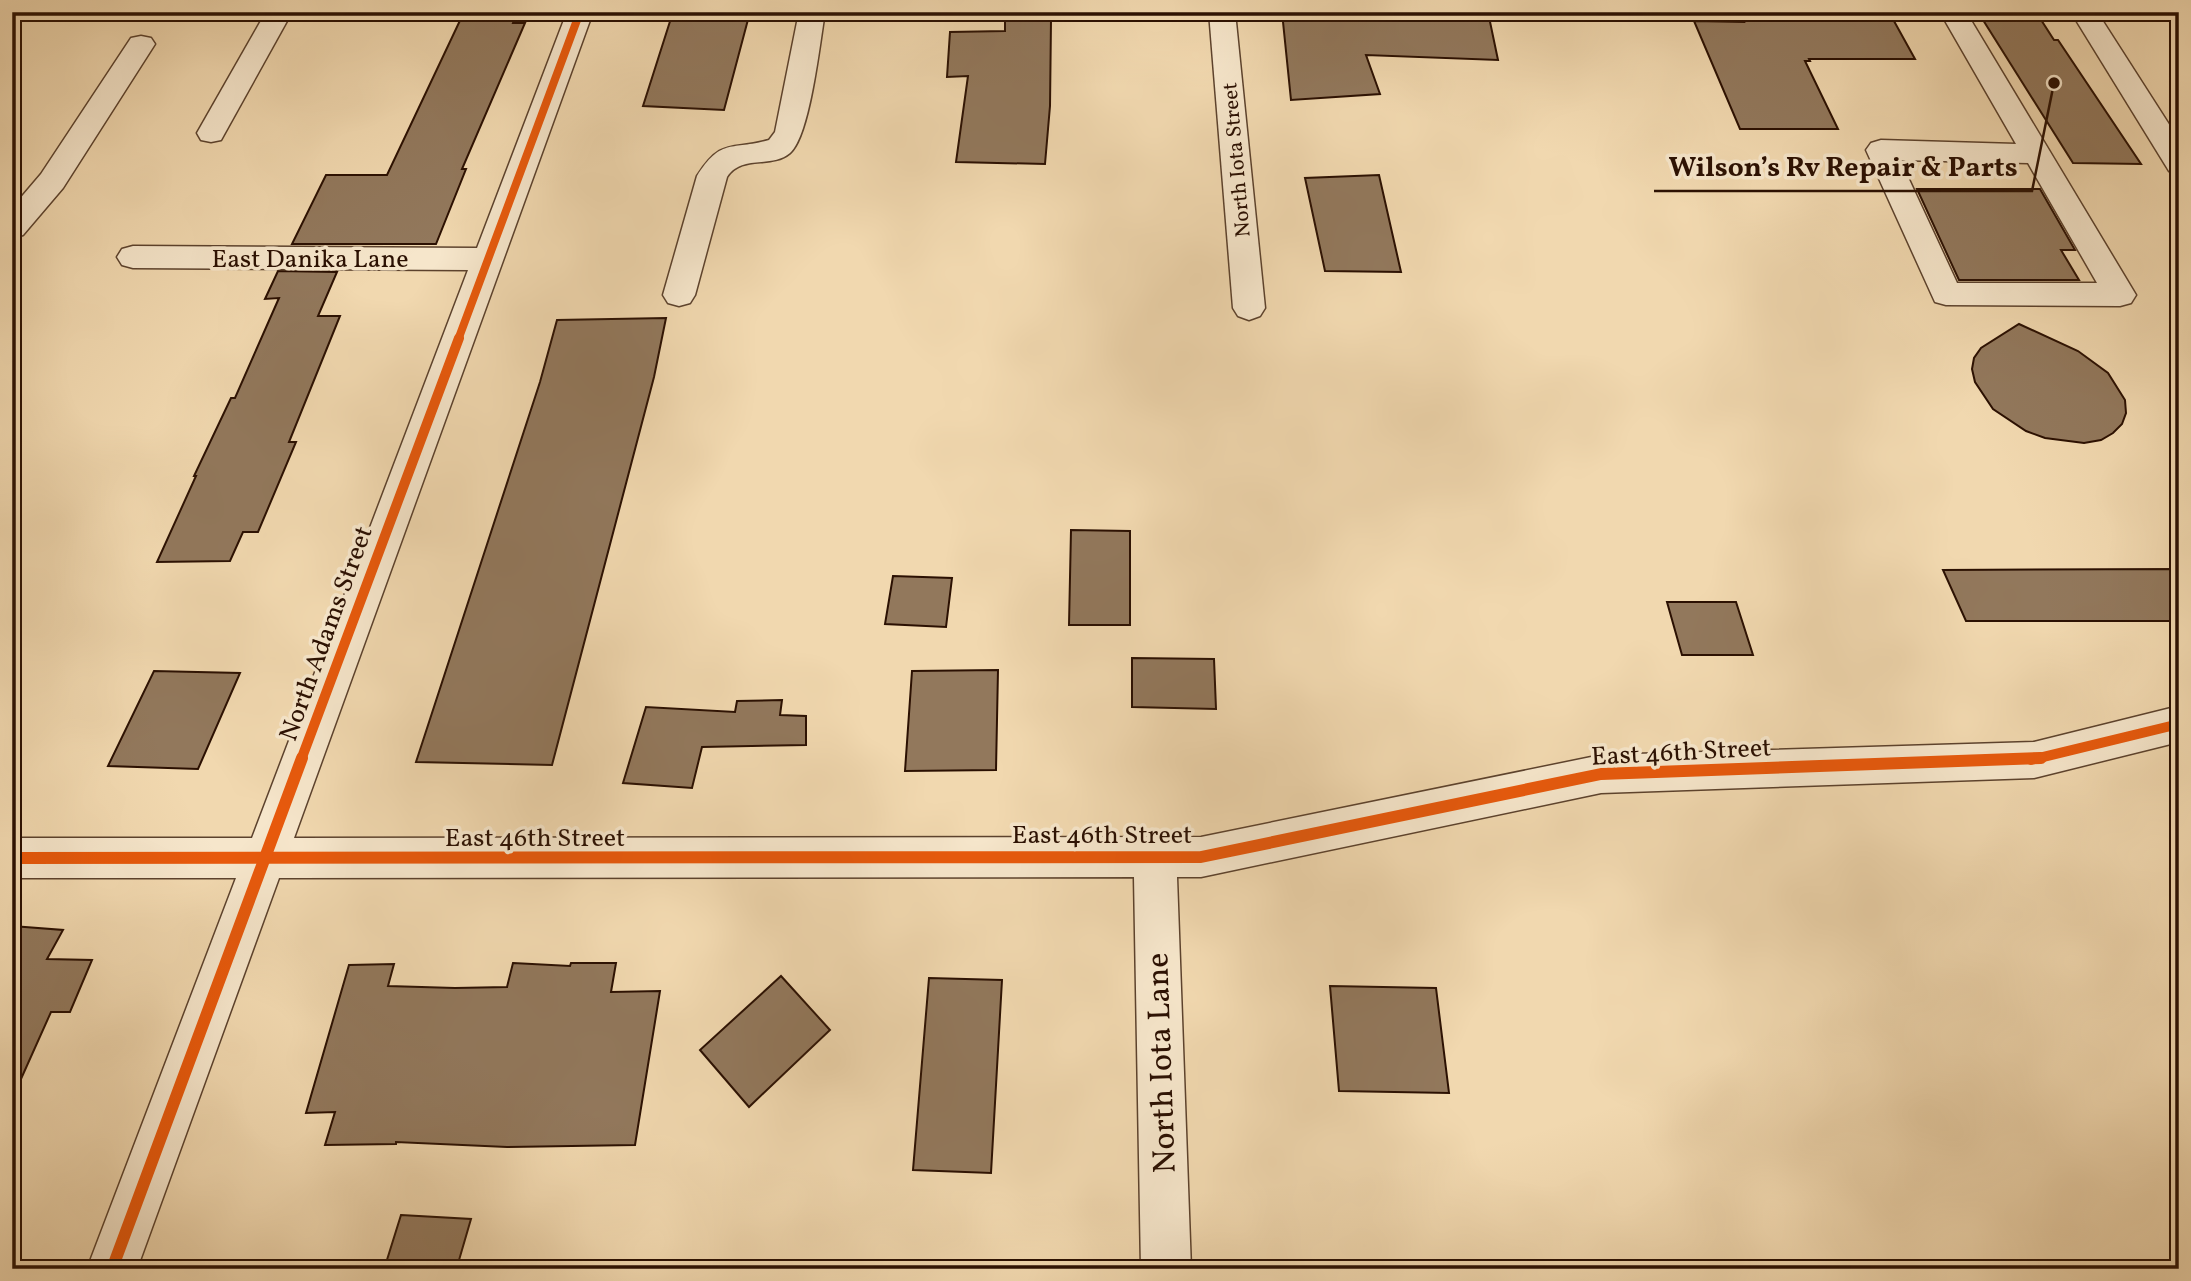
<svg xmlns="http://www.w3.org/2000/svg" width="2191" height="1281" font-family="Vollkorn,serif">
	<rect width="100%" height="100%" fill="#f1d8af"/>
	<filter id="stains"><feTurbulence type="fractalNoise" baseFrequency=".00286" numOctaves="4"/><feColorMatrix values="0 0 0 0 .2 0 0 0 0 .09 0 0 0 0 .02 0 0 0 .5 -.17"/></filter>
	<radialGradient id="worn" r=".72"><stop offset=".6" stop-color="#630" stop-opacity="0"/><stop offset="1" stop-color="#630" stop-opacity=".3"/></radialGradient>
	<g fill="#92785c" stroke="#2b1002" stroke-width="2">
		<polygon points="464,12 517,12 513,23 525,23 462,169 466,169 436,244 292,244 326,175 387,175"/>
		<polygon points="673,12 750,12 724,110 643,106"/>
		<polygon points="1282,12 1489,17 1498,60 1366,55 1380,94 1291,100"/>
		<polygon points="1739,12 1889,12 1915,59 1809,59 1810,61 1805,61 1838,129 1740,129 1694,21 1744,22"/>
		<polygon points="1978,12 2036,12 2054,40 2058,40 2141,164 2073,163"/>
		<polygon points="1005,20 1051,20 1050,106 1045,164 956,162 968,76 947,77 950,32 1005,31"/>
		<polygon points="1379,175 1401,272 1325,271 1305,178"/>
		<polygon points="1917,189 2040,189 2075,250 2061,250 2079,280 1959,280"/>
		<polygon points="278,271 337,272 318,316 340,316 289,442 296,442 258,532 243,532 230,561 157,562 196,476 194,476 231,398 235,398 279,298 265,299"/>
		<polygon points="666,318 654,377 552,765 416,762 540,382 557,320"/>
		<polygon points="2019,324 2078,351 2108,373 2125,400 2126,413 2122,424 2113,433 2101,440 2084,443 2045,438 2026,431 1993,409 1975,382 1972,369 1974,358 1981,348"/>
		<polygon points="1071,530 1130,531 1130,625 1069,625"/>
		<polygon points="2179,569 2179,621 1966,621 1943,570"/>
		<polygon points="893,576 952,578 946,627 885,624"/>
		<polygon points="1667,602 1736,602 1753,655 1682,655"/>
		<polygon points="1132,658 1214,659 1216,709 1132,707"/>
		<polygon points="998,670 996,770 905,771 912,671"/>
		<polygon points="154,671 240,673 198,769 108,766"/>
		<polygon points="782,700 780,715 806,716 806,745 702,747 692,788 623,783 646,707 735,712 737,701"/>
		<polygon points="12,926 63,930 47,959 92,960 70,1012 51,1012 12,1099"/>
		<polygon points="513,963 570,966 571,963 616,963 611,992 660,991 635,1145 507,1147 396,1142 396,1144 325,1145 335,1112 306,1113 349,965 394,964 388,986 455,988 507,987"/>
		<polygon points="781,976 830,1030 749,1107 700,1050"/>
		<polygon points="929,978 1002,980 991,1173 913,1170"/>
		<polygon points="1330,986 1436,988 1449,1093 1339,1091"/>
		<polygon points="401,1215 471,1219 457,1267 386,1263"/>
	</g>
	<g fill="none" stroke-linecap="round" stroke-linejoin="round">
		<g stroke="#5c422d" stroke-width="3">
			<g id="minor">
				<polygon points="266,12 292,12 221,140 211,142 201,140 197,133"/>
				<polygon points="567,12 593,12 294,838 1201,837 1601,755 2034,742 2179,706 2179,742 2034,778 1601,793 1201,877 1177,877 1191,1269 1141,1269 1134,877 279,878 137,1269 87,1269 236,878 12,878 12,838 252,838 468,270 133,268 122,265 117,257 122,249 133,246 477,248"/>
				<path d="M799,12H825C820,41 810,136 790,153C771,169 742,154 727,177L695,295L690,303L679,306L668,303L663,295L697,176C722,137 731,151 769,140L775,132Z"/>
				<polygon points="1209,12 1235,12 1265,308 1260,316 1249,320 1238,316 1233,308"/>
				<path d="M1940,12H1966L2136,295L2131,303L2120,306L1946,305L1935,302L1866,150L1871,143L1881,140L2016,144ZM1900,160L2028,163L2097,283H1957Z"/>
				<polygon points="2071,12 2097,12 2179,140 2179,174 2169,171"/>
				<polygon points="141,36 151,38 155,44 63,188 23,235 12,238 12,208 41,174 131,38"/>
			</g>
		</g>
		<use href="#minor" fill="#f6e6cb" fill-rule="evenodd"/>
		<g stroke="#f6e6cb" stroke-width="11">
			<polyline id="cycleway-far2" points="458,340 580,12"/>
		</g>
		<g stroke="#f6e6cb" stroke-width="14">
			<g id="cycleway-far1">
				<polyline points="301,760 459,338"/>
				<polyline points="2031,760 2179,724"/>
			</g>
		</g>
		<g stroke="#f6e6cb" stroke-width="17">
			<g id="cycleway">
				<polyline points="12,858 1201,857 1601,774 2041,758"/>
				<polyline points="112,1269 302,758"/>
			</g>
		</g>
		<use href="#cycleway-far2" stroke="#e8590c" stroke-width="8"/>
		<use href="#cycleway-far1" stroke="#e8590c" stroke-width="10"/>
		<use href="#cycleway" stroke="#e8590c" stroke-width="12"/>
	</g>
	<g text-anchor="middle" stroke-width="7" stroke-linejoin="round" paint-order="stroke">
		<g font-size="21" fill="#2b1002" stroke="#f6e6cb">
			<text transform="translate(1236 160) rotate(-95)" y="7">North Iota Street</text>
		</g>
		<g font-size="26" fill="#2b1002" stroke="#f6e6cb">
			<text x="310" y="267">East Danika Lane</text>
			<text transform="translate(325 633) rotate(-70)" y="9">North Adams Street</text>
			<text transform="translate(1681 751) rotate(-3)" y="9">East 46th Street</text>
			<text x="1102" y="843">East 46th Street</text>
			<text x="535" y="846">East 46th Street</text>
		</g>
		<g font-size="32" fill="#2b1002" stroke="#f6e6cb">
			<text transform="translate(1160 1063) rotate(-92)" y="11">North Iota Lane</text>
		</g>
	</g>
	<path fill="none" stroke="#2b1002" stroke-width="2.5" d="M2054 83L2032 191H1654"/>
	<circle fill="#2b1002" stroke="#f6e6cb" stroke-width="2.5" cx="2054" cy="83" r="7"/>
	<g font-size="28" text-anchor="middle" font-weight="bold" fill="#2b1002" stroke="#f6e6cb" stroke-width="7" stroke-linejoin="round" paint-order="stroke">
		<text x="1843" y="176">Wilson’s Rv Repair &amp; Parts</text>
	</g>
	<rect width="2191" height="1281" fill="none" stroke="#f1d8af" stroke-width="42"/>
	<rect x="14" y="14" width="2163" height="1253" fill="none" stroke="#2b1002" stroke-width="3.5"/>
	<rect x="21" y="21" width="2149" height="1239" fill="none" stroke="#2b1002" stroke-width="2"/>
	<rect width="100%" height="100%" filter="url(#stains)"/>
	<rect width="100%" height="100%" fill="url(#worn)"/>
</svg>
